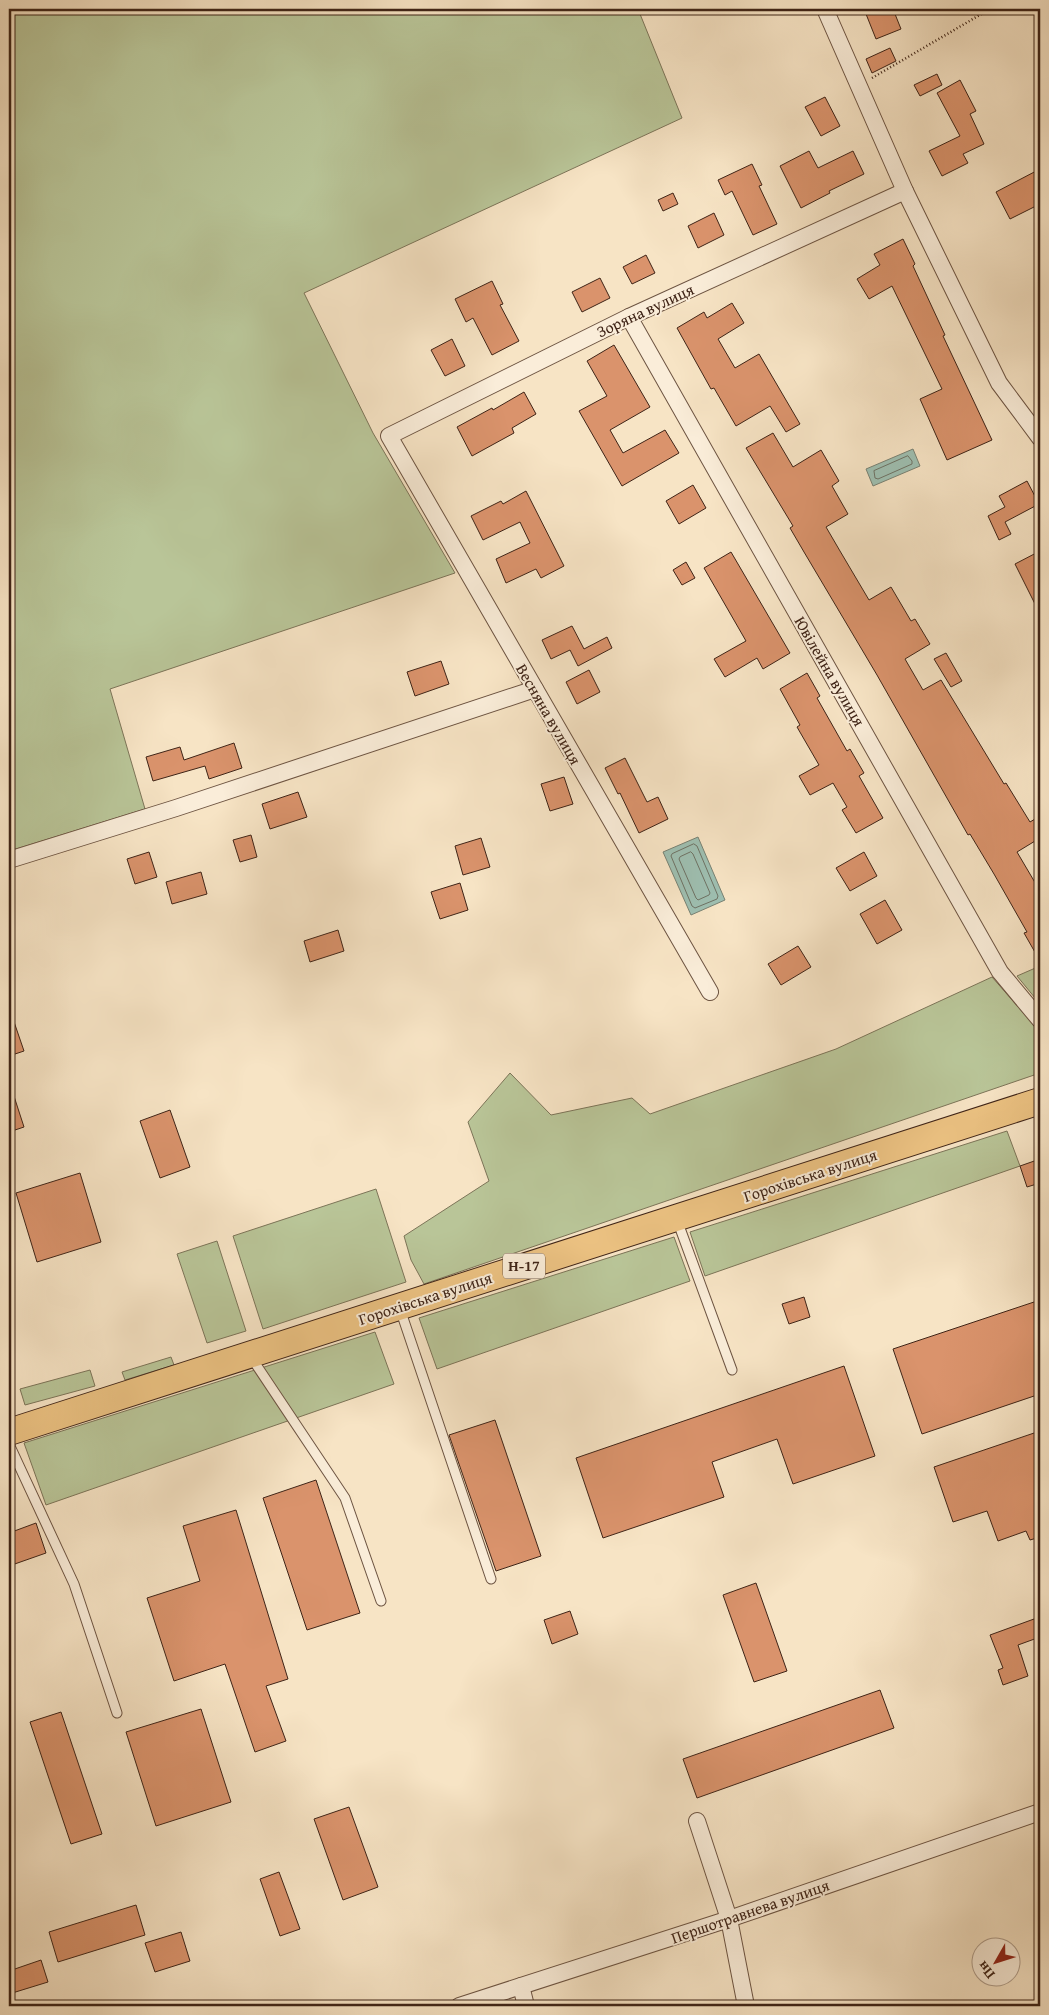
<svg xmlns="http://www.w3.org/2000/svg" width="1049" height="2015" font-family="'Gentium Book Plus',serif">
	<rect width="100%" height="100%" fill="#f7e4c5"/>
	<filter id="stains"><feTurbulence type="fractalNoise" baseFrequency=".004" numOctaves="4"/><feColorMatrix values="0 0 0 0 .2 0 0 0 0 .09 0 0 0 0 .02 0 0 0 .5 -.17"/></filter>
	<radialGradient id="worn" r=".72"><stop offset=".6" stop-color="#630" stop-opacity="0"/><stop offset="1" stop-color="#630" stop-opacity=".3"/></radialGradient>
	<g fill="#b9c598" stroke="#7c7458">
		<polygon points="9,9 638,9 682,118 304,293 373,433 455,573 110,689 145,809 9,851"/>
		<polygon points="1040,966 1040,1004 1017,976"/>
		<polygon points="992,977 1040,1032 1040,1073 424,1284 411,1260 404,1236 489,1181 468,1122 510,1073 551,1115 632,1098 650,1114 836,1049"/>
		<polygon points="1007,1131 1020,1166 705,1276 690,1232"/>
		<polygon points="376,1189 406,1282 263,1329 233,1236"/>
		<polygon points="674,1237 690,1281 437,1369 419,1318"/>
		<polygon points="217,1241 246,1331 207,1343 177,1254"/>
		<polygon points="375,1332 394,1384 46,1505 24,1443"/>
		<polygon points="171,1357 174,1365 125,1380 122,1372"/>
		<polygon points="90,1370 95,1386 25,1405 20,1389"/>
	</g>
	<g fill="#9ebfb1" stroke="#788173">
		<polygon points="913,449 920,466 873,486 866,469"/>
		<polygon points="698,837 725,900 691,915 663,852"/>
	</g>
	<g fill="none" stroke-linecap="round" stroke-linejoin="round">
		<g stroke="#6e7264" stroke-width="1">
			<polygon points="908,456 912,461 912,464 878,479 875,478 874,471"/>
			<polygon points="694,844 697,846 718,896 717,899 695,908 692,906 671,856 672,854"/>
			<polygon points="691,852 693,854 710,893 709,895 698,900 696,898 679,859 680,857"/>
		</g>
	</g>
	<g fill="#da936c" stroke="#3f2417">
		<polygon points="864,9 893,9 901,29 876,39"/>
		<polygon points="890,48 896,61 872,73 866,59"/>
		<polygon points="937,74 942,85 920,96 914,85"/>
		<polygon points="960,80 976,111 970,114 984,144 963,154 968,163 942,176 929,151 960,136 937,93"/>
		<polygon points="825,97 840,126 821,136 805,107"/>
		<polygon points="809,151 818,168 853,151 864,174 829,191 830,193 801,208 780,166"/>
		<polygon points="752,164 762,185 759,186 777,224 753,235 732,191 725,195 718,180"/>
		<polygon points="1040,169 1040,204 1010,219 996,192"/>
		<polygon points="673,193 678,204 663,211 658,200"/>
		<polygon points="714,213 724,235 698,248 688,226"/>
		<polygon points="903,239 915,264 913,266 945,335 943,336 992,440 947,460 920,399 942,389 892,286 869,299 857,279 880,265 874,254"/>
		<polygon points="646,255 655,273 632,284 623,267"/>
		<polygon points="600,278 610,298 582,312 572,292"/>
		<polygon points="492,281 503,304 500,305 519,341 492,355 473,318 466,322 455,299"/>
		<polygon points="732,303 744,323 718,339 735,368 759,354 800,424 786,432 770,406 736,426 714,388 711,389 677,328 704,312 707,318"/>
		<polygon points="452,339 465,366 445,376 431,350"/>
		<polygon points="614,345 650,407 610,430 623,453 665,430 679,453 622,486 579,411 607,396 587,361"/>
		<polygon points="524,392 536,414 512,428 514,433 472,456 457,427 492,408 493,410"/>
		<polygon points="773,433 793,467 821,450 839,481 832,486 848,514 826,527 840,551 869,600 891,587 911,621 915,619 930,644 905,659 923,690 941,680 1004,784 1006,783 1030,822 1035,819 1040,827 1040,838 1017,852 1040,891 1040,961 1024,933 1027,932 994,874 970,834 968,835 877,675 804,552 790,528 793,526 746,448"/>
		<polygon points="1027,481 1039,504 1005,522 1011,534 999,540 988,516 1005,507 999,496"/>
		<polygon points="693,485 706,508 679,524 666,501"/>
		<polygon points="526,491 564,566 541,578 536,569 506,583 496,559 530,543 520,522 483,540 471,516 501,501 503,504"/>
		<polygon points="1040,551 1040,614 1015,564"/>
		<polygon points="731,552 790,653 763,669 757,658 725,677 714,659 746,641 704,568"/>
		<polygon points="686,562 695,578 682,585 673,570"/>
		<polygon points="572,626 584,649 607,637 612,648 578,666 570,650 551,659 542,640"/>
		<polygon points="946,653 962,681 951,687 934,659"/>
		<polygon points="441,661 449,684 415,696 407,672"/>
		<polygon points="589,670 600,692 577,704 566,682"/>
		<polygon points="807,673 820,696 817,698 847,751 850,749 864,773 859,776 883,818 856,833 842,810 847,807 833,783 810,795 799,776 819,765 797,727 800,725 780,689"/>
		<polygon points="234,743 242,768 209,779 205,766 153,781 146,757 180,747 184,760"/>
		<polygon points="625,758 647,802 658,797 668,819 639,833 620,793 618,794 605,768"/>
		<polygon points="564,777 573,804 550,811 541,784"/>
		<polygon points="298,792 307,817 270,829 262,804"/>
		<polygon points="251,835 257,857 240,862 233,840"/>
		<polygon points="481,838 490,867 463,875 455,846"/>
		<polygon points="149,852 157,877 135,884 127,859"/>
		<polygon points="864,852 877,876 850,891 836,868"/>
		<polygon points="201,872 207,894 172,904 166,882"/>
		<polygon points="460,883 468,910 440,919 431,892"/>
		<polygon points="885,900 902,930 877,944 860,914"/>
		<polygon points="338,930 344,951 310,962 304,941"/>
		<polygon points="798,946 811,967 781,985 768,964"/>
		<polygon points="11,1013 24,1051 9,1056 9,1014"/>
		<polygon points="9,1087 11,1087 24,1127 9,1132"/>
		<polygon points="170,1110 190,1167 160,1178 140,1121"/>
		<polygon points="1040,1159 1040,1183 1027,1187 1020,1166"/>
		<polygon points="80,1173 101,1242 37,1262 16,1193"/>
		<polygon points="804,1297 810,1317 789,1324 782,1304"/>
		<polygon points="1040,1300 1040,1394 922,1434 893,1349"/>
		<polygon points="844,1366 875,1456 793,1484 777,1439 712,1462 724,1497 603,1538 576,1458"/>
		<polygon points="495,1420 541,1556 496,1571 449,1435"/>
		<polygon points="1040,1431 1040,1537 1030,1540 1026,1531 998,1541 987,1511 953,1522 934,1467"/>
		<polygon points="316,1480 360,1613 307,1630 263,1498"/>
		<polygon points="236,1510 288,1679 266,1686 286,1741 255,1752 225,1664 174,1681 147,1598 200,1581 183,1526"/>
		<polygon points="36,1523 46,1553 9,1566 9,1533"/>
		<polygon points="756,1583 787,1671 754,1682 723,1595"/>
		<polygon points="570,1611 578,1634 552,1644 544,1620"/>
		<polygon points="1034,1619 1040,1637 1018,1645 1028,1676 1003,1685 998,1670 1003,1668 990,1635"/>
		<polygon points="880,1690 894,1728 697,1798 683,1759"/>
		<polygon points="201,1709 231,1802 156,1826 126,1732"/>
		<polygon points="61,1712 102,1834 71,1844 30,1722"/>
		<polygon points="349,1807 378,1887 343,1900 314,1819"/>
		<polygon points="279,1872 300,1929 280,1936 260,1879"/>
		<polygon points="136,1905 145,1935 58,1962 49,1932"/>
		<polygon points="181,1932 190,1961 155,1972 145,1943"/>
		<polygon points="41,1960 48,1982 9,1994 9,1971"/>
	</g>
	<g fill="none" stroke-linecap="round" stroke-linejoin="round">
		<g stroke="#6d5442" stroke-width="11">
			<g id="lane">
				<polyline points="677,1220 732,1370"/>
				<polyline points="400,1309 491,1579"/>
				<polyline points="251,1357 345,1498 381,1601"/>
				<polyline points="9,1444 74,1584 117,1713"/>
			</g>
		</g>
		<g stroke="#6d5442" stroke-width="18">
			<g id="street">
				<polyline points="825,9 905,191 999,383 1040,438"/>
				<polyline points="629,317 1000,972 1040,1020"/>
				<polyline points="9,860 176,808 535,689"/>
				<polyline points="710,992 389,436 629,317 905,191"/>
				<polyline points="697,1821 729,1919 746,2006"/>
				<polyline points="521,1986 526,2006"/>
				<polyline points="459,2006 729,1919 1040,1812"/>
			</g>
		</g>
		<g stroke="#3f2417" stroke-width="28">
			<polyline id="primary" points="9,1432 1040,1101"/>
		</g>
		<polyline stroke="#3f2417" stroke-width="2.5" stroke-dasharray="1 2.5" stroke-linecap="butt" points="872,78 990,9"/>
		<use href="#lane" stroke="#faedd9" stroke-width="9"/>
		<use href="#street" stroke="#faedd9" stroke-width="16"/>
		<use href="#primary" stroke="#ecc282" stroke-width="26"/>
	</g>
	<g text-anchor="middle" stroke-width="4" stroke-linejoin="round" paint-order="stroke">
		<rect fill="#faedd9" stroke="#776051" stroke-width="1" x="503" y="1253.5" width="42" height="25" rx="4"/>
		<g font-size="15" font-weight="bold" fill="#3f2417">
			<text x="524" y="1271">Н-17</text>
		</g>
		<g font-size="16" fill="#3f2417" stroke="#faedd9">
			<text transform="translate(645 310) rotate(-25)" y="6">Зоряна вулиця</text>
			<text transform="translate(830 671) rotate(60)" y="6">Ювілейна вулиця</text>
			<text transform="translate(549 714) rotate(60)" y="6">Весняна вулиця</text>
			<text transform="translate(810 1175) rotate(-18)" y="6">Горохівська вулиця</text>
			<text transform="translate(425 1298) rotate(-18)" y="6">Горохівська вулиця</text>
			<text transform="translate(750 1911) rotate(-19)" y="6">Першотравнева вулиця</text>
		</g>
	</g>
	<rect width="1049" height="2015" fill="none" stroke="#f7e4c5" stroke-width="30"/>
	<rect x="10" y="10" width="1029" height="1995" fill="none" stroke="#3f2417" stroke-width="2.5"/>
	<rect x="15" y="15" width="1019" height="1985" fill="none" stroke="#3f2417"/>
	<g transform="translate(996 1962) rotate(231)"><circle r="24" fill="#faedd9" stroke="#af9d8b"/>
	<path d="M0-4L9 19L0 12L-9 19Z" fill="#8f2418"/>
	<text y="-8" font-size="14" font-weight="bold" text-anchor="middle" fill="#3f2417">Пн</text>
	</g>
	<rect width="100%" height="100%" filter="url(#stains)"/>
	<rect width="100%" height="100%" fill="url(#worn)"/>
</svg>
